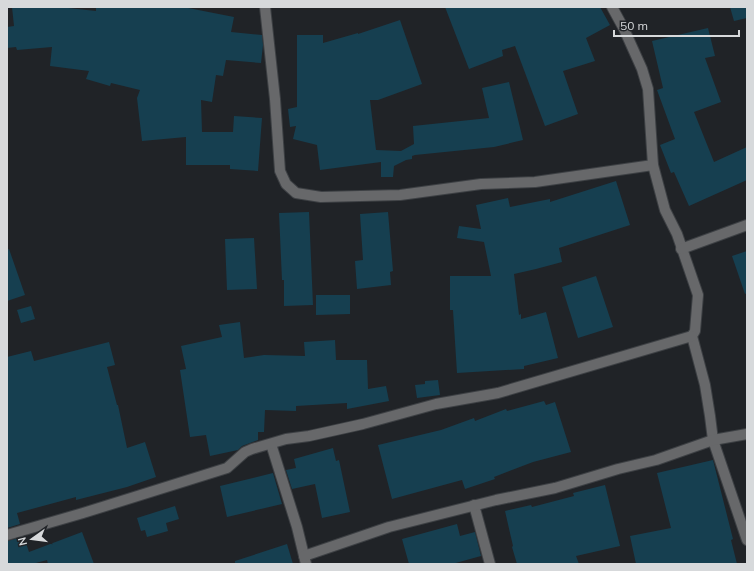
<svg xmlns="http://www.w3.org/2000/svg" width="754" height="571" font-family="Mulish,sans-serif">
	<rect width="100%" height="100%" fill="#202327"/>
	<g fill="#163f50">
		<polygon points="12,7 59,7 96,11 96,7 183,7 234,17 231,32 262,35 263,45 261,63 226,60 223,76 216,75 212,102 201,100 202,132 233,132 234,116 262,118 258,171 230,169 230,165 186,165 186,137 142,141 137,98 140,90 111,83 110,86 86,79 89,71 50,66 52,47 17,50 16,47 7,48 7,27 14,26"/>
		<polygon points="445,7 600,7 610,25 586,38 595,61 563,71 578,114 545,126 515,46 502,50 503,56 469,69"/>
		<polygon points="730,7 747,7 747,18 734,21"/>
		<polygon points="400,20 422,84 378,100 370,100 376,150 401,151 414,144 413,126 489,118 482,88 509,82 523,140 494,147 415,155 412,156 412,159 406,160 394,166 393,177 381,177 381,162 320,170 317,145 293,139 296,126 290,127 288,109 297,107 297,35 323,35 323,43 358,33 358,34"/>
		<polygon points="708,28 715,56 705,58 721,102 694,112 714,162 747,147 747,180 689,206 674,172 671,173 660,145 675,139 657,90 663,88 652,41"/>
		<polygon points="616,181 630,225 559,248 562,262 536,269 514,274 519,315 521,314 521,319 546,312 558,358 524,366 524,369 457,373 453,310 450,310 450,276 491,276 484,242 457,238 459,226 481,229 476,205 508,198 510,207 550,199 550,202"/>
		<polygon points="309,212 313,305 284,306 284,280 282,280 279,213"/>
		<polygon points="388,212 393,271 390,272 391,285 357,289 355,261 363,260 360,214"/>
		<polygon points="254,238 257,289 227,290 225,239"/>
		<polygon points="9,249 25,295 7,301 7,250"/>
		<polygon points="747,251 747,293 745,294 732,256"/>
		<polygon points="596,276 613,327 578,338 562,287"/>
		<polygon points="316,295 350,295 350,314 316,315"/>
		<polygon points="31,306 35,319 21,323 17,310"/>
		<polygon points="240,322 244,358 264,355 305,356 304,342 335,340 336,360 367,360 368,389 386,386 389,401 347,409 347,403 296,406 296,411 265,410 264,432 258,432 258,440 242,446 238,450 210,456 206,435 190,437 180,370 186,369 181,346 222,337 219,325"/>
		<polygon points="109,342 115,365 107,367 117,405 118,405 127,448 145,442 156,477 127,487 76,500 76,497 17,513 20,524 7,528 7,357 31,351 34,361"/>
		<polygon points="438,380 440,395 417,398 415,385 425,384 425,381"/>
		<polygon points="544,401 546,405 555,402 571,452 533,462 494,477 495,479 465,489 462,480 392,499 378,445 441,430 474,418 475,421 506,409 507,411"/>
		<polygon points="333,448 336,461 339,460 350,512 322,518 315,484 292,489 286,470 296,468 294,459"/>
		<polygon points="713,460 733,539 731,540 737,564 636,564 630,536 671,528 657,473"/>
		<polygon points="273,473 282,504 227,517 220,486"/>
		<polygon points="605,485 620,546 576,556 579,564 517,564 512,547 513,546 505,511 531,505 532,507 574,496 573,493"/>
		<polygon points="175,506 179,519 166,523 168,531 147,537 145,530 141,531 137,518"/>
		<polygon points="457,524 460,536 475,532 481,556 452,564 409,564 402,539"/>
		<polygon points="82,532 94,564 48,564 47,560 32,564 7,564 7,541 24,537 29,552"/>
		<polygon points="287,544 293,564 235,564 235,561"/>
	</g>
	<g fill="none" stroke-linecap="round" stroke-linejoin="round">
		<g stroke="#3d4044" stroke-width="12">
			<g id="minor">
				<polyline points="265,7 275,99 280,171 286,184 296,193 321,197 400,195 481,184 535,182 653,165"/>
				<polyline points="612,7 624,29 642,69 648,89 653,165 665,210 677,234 698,295 695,331 692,336 705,385 710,416 713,440 747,540"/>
				<polyline points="681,249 747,225"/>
				<polyline points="271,444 297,527 306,564"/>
				<polyline points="474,505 490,564"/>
				<polyline points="7,535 83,513 227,468 245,452 252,449 286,439 309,436 363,424 436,404 498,393 692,336"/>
				<polyline points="304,556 389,527 496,500 555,488 618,469 656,460 713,440 747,434"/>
			</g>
		</g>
		<use href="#minor" stroke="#67686a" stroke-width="10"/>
	</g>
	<rect width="754" height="571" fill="none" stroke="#d7d9db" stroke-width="16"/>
	<g transform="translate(32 539) rotate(256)" stroke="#202327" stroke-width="3" paint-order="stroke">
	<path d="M0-3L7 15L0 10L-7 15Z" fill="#d7d9db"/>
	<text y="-6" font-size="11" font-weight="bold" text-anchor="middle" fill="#d7d9db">N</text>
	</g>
	<path d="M614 30v6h125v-6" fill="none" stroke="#d7d9db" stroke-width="2"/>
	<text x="620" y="30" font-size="12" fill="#d7d9db" stroke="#202327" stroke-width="3" paint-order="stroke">50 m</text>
</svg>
